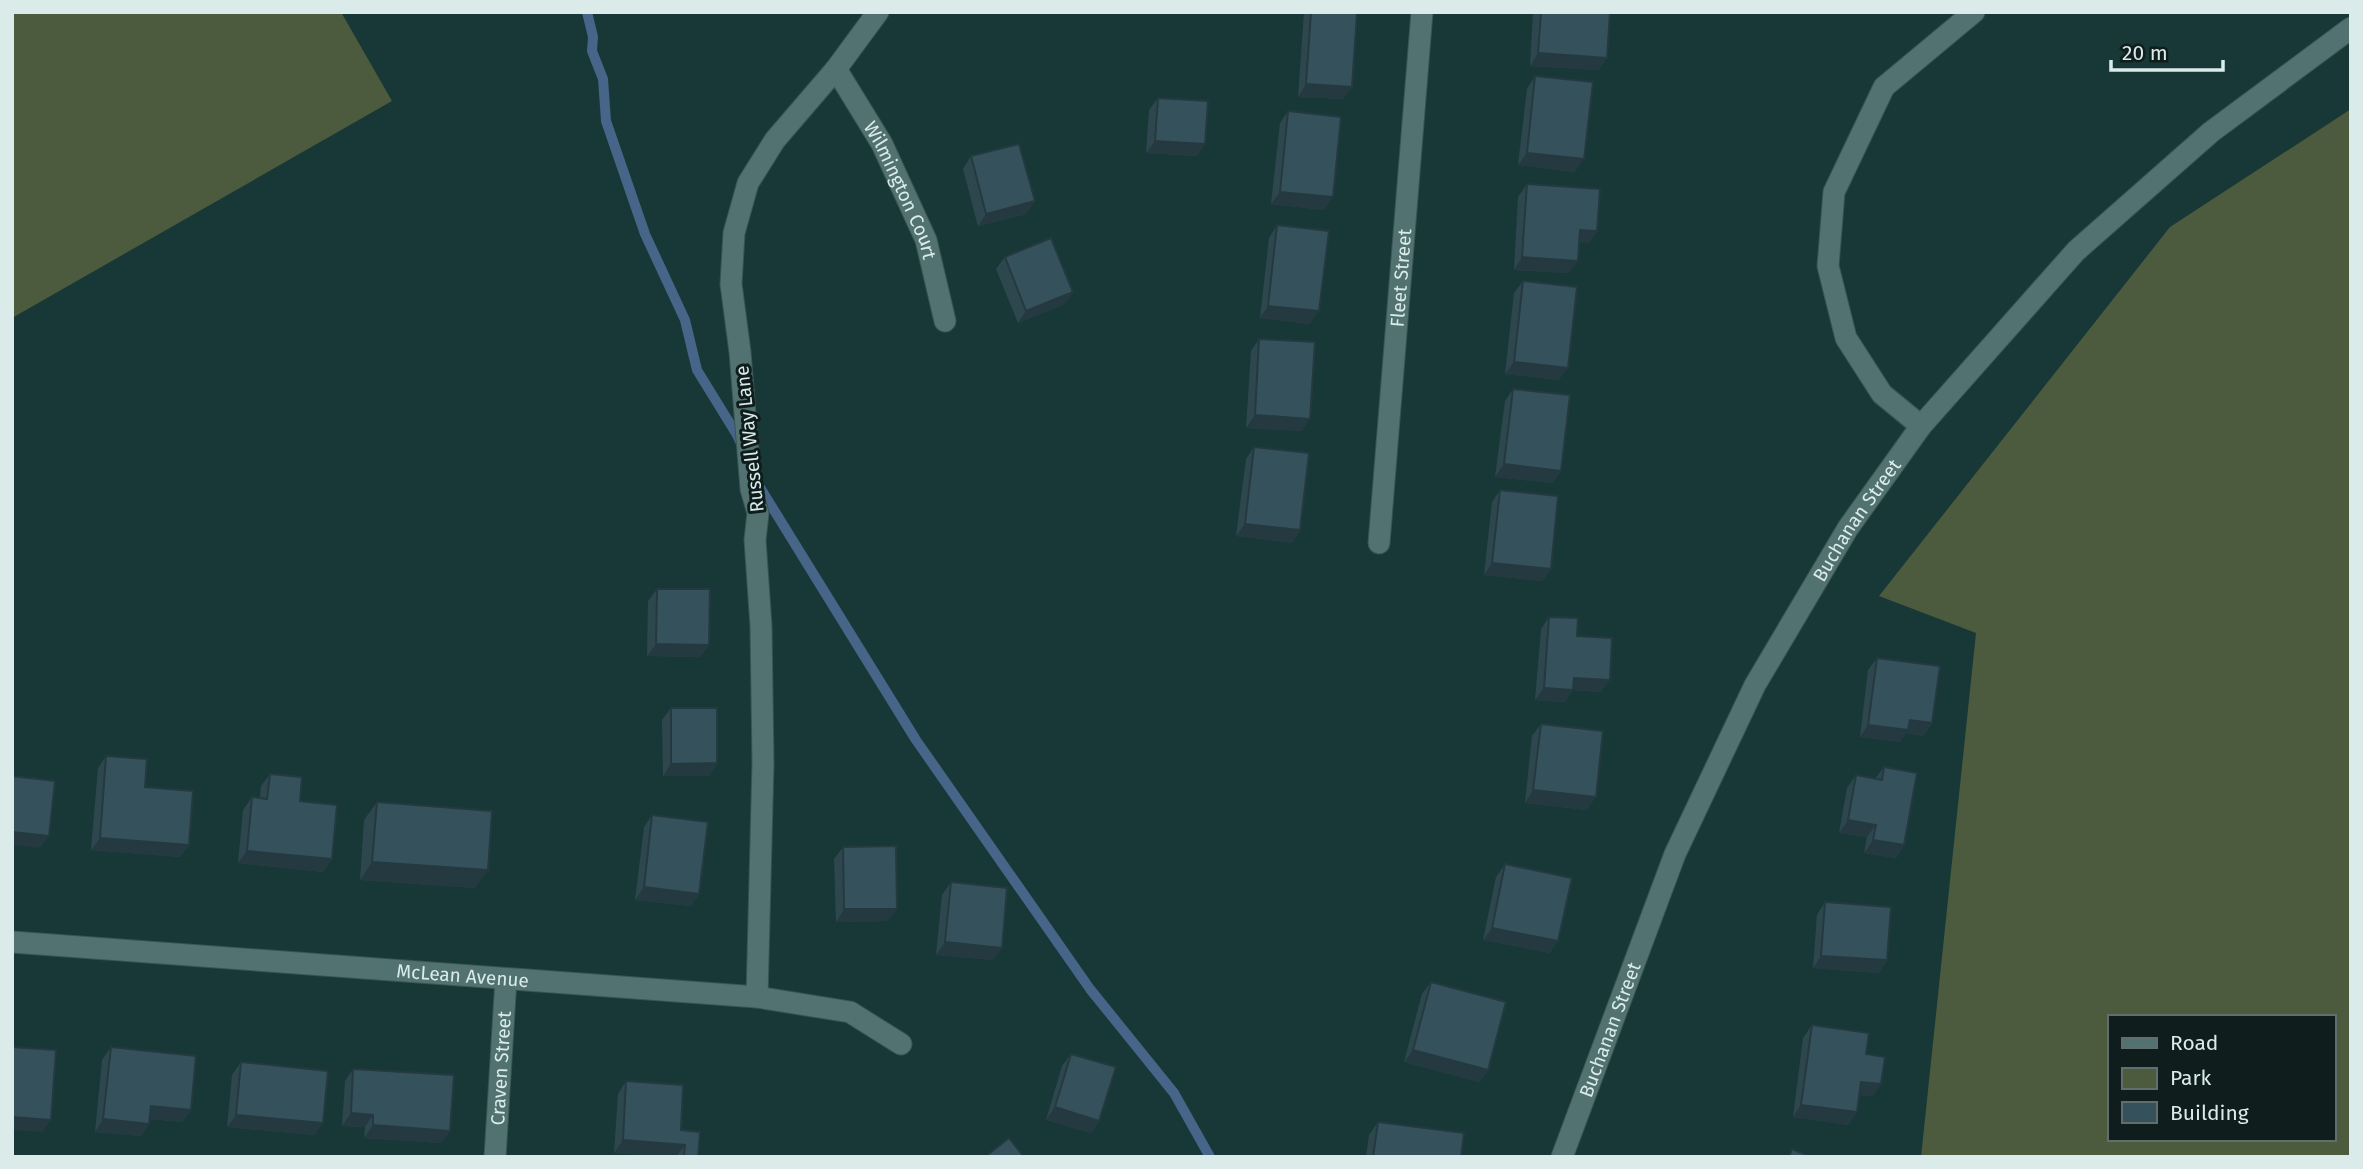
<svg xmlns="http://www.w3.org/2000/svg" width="2363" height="1169" font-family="'Fira Sans',sans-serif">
	<rect width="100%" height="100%" fill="#183837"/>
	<g fill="#4c5a3e" fill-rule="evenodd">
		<polygon points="12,12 341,12 392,101 12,318"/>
		<path d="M2351,109V1157H1921L1976,633L1879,596L2170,227ZM2109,1017H2333V1139H2109Z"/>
	</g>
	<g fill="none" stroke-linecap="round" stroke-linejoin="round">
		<g stroke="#466588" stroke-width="10">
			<polyline points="587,12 593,37 592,51 603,79 606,121 645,234 685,320 697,370 737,435 742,446"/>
			<polyline points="756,481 916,740 1090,989 1174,1093 1210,1157"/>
		</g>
		<g stroke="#395453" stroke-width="23">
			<polyline id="lane" points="1921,426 1882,394 1846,338 1828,266 1834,192 1884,87 1974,12"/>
		</g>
		<g stroke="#395453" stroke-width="23">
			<g id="street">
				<path id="s1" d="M836,69L882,144L926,240L945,321"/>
				<path id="s2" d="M1379,543L1422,12"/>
				<path id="s3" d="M12,942L757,997L850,1012L901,1044"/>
				<polyline points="757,997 763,763 761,626 755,540 758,513 751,489 740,352 731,284 734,233 748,183 775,140 836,69 878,12"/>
				<path id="s4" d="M495,1157L506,979"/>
			</g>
		</g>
		<g stroke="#395453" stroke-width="23">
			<g id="secondary">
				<path id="s5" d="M1562,1157L1675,854L1755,685L1848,528L1921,426L2076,251L2211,132L2351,28"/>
			</g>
		</g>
		<use href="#lane" stroke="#517270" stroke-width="21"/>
		<use href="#street" stroke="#517270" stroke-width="21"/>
		<use href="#secondary" stroke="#517270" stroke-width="21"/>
	</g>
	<g fill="#2e474f">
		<polygon points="1304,12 1357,12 1352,87 1343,99 1298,97"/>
		<polygon points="1533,12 1610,12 1599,70 1530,66"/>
		<polygon points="1535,76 1575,172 1518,165 1527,89"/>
		<polygon points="1158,98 1197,156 1146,153 1149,110"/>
		<polygon points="1288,111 1324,210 1271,204 1280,123"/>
		<polygon points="971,156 1026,214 978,226 963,169"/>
		<polygon points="1527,184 1597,231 1589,243 1579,242 1569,273 1514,270 1518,197"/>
		<polygon points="1277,225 1310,324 1260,318 1269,238"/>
		<polygon points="1005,257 1065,304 1018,323 996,269"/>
		<polygon points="1523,281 1559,380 1505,374 1514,293"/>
		<polygon points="1259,339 1302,431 1246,428 1251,351"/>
		<polygon points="1513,389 1561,471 1552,483 1495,477 1505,401"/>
		<polygon points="1254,447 1300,530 1292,543 1236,536 1246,459"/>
		<polygon points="1500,490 1551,569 1542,581 1484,575 1492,502"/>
		<polygon points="657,589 709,645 700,657 647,656 648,601"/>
		<polygon points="1549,617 1577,636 1601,692 1573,690 1565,702 1535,700 1541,629"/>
		<polygon points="1877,658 1932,723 1923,736 1906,733 1900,742 1860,737 1868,670"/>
		<polygon points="671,708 717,763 709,776 663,776 662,720"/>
		<polygon points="1541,724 1587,810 1525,803 1532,736"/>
		<polygon points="106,756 145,787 189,845 180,857 91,850 98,768"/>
		<polygon points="1884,767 1904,845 1896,858 1864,853 1867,837 1839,833 1847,788 1856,775 1875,779"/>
		<polygon points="270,774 300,801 332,859 323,872 238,863 243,810 252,797 260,798 261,786"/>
		<polygon points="377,802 475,888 360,880 364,820"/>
		<polygon points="652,815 699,894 691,906 635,900 644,827"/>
		<polygon points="843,847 888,921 836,922 834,859"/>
		<polygon points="1505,864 1550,953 1483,940 1496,877"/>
		<polygon points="951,882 1002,948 993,960 936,955 942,895"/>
		<polygon points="1825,902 1887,960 1879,973 1813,968 1817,915"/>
		<polygon points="1431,982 1488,1070 1479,1082 1404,1062 1422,994"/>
		<polygon points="1812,1025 1866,1054 1873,1096 1860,1095 1857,1112 1848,1125 1793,1117 1803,1038"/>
		<polygon points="111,1047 191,1110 182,1122 150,1119 149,1124 141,1136 95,1132 102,1060"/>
		<polygon points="1071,1054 1099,1121 1091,1133 1046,1120 1062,1066"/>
		<polygon points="241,1062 315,1135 227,1127 232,1075"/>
		<polygon points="353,1069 450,1131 441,1143 364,1138 365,1127 342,1126 345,1081"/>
		<polygon points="626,1081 681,1130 698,1157 675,1157 614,1153 618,1094"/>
		<polygon points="1378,1122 1461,1157 1366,1157 1369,1135"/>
	</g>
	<g fill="#253940">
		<polygon points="1538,53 1607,58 1599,70 1530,66"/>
		<polygon points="1306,84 1352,87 1343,99 1298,97"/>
		<polygon points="1155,141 1205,144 1197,156 1146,153"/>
		<polygon points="1527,153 1584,159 1575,172 1518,165"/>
		<polygon points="1280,192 1333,197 1324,210 1271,204"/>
		<polygon points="1035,201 1026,214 978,226 986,214"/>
		<polygon points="1580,230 1597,231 1589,243 1571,242"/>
		<polygon points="1522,257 1578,261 1569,273 1514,270"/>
		<polygon points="1073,292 1065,304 1018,323 1026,311"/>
		<polygon points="1268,306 1319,311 1310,324 1260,318"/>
		<polygon points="1514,362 1568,368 1559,380 1505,374"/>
		<polygon points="1255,415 1310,419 1302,431 1246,428"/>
		<polygon points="1504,464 1561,471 1552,483 1495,477"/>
		<polygon points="1245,524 1300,530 1292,543 1236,536"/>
		<polygon points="1492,563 1551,569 1542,581 1484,575"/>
		<polygon points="656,644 709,645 700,657 647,656"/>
		<polygon points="1574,678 1610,680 1601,692 1573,690 1565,702 1535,700 1544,688"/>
		<polygon points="1910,720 1932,723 1923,736 1906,733 1900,742 1860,737 1868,725"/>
		<polygon points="717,763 709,776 663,776 671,764"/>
		<polygon points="1533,790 1596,797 1587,810 1525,803"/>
		<polygon points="1848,820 1876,825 1867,837 1839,833"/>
		<polygon points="12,832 49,836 40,848 12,845"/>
		<polygon points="100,838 189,845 180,857 91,850"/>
		<polygon points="1873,840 1904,845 1896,858 1864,853"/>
		<polygon points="247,851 332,859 323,872 238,863"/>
		<polygon points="372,862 488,870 475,888 360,880"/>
		<polygon points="644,887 699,894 691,906 635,900"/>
		<polygon points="844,909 897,909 888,921 836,922"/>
		<polygon points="1492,928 1558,941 1550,953 1483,940"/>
		<polygon points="945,942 1002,948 993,960 936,955"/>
		<polygon points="1821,956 1887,960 1879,973 1813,968"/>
		<polygon points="1413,1050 1488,1070 1479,1082 1404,1062"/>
		<polygon points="1861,1082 1881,1084 1873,1096 1853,1094"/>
		<polygon points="1801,1105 1857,1112 1848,1125 1793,1117"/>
		<polygon points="151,1106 191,1110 182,1122 143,1118"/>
		<polygon points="1055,1107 1099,1121 1091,1133 1046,1120"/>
		<polygon points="351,1113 373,1115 365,1127 342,1126"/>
		<polygon points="236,1115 323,1123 315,1135 227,1127"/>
		<polygon points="12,1117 51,1120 42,1132 12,1130"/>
		<polygon points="103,1119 149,1124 141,1136 95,1132"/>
		<polygon points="373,1125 450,1131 441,1143 364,1138"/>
		<polygon points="623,1140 685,1145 676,1157 614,1153"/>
	</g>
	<g fill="#35525c" stroke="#253940" stroke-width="2">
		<polygon points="1311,12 1357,12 1352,87 1306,84"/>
		<polygon points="1541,12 1610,12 1607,58 1538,53"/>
		<polygon points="1535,76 1593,82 1584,159 1527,153"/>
		<polygon points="1158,98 1208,101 1205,144 1155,141"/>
		<polygon points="1288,111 1341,117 1333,197 1280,192"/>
		<polygon points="1019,144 1035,201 986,214 971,156"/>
		<polygon points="1527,184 1600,189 1597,231 1580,230 1578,261 1522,257"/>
		<polygon points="1277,225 1329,231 1319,311 1268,306"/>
		<polygon points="1051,238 1073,292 1026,311 1005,257"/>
		<polygon points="1523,281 1577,287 1568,368 1514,362"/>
		<polygon points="1259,339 1315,342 1310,419 1255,415"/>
		<polygon points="1513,389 1570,395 1561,471 1504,464"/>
		<polygon points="1254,447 1309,453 1300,530 1245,524"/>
		<polygon points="1500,490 1558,496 1551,569 1492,563"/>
		<polygon points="657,589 710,589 709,645 656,644"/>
		<polygon points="1549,617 1578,618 1577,636 1612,638 1610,680 1574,678 1573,690 1544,688"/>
		<polygon points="1877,658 1940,666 1932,723 1910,720 1908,730 1868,725"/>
		<polygon points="671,708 717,708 717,763 671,764"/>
		<polygon points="1541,724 1603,731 1596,797 1533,790"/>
		<polygon points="106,756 147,759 145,787 193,791 189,845 100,838"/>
		<polygon points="1884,767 1917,773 1904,845 1873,840 1876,825 1848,820 1856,775 1882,780"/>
		<polygon points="270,774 302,777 300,801 337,805 332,859 247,851 252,797 267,799"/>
		<polygon points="12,776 55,781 49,836 12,832"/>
		<polygon points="377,802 492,811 488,870 372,862"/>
		<polygon points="652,815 708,822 699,894 644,887"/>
		<polygon points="896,846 897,909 844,909 843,847"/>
		<polygon points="1505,864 1572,878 1558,941 1492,928"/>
		<polygon points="951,882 1007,888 1002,948 945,942"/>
		<polygon points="1825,902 1891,907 1887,960 1821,956"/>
		<polygon points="1431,982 1506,1002 1488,1070 1413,1050"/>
		<polygon points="1812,1025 1869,1033 1866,1054 1885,1057 1881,1084 1861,1082 1857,1112 1801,1105"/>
		<polygon points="12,1047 56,1050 51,1120 12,1117"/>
		<polygon points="111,1047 196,1056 191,1110 151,1106 149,1124 103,1119"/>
		<polygon points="1071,1054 1116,1067 1099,1121 1055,1107"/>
		<polygon points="241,1062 328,1071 323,1123 236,1115"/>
		<polygon points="353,1069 454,1075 450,1131 373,1125 373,1115 351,1113"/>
		<polygon points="626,1081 683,1085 681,1130 700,1132 698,1157 684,1157 685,1145 623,1140"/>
		<polygon points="1378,1122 1464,1133 1461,1157 1373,1157"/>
		<polygon points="1009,1138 1024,1157 985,1157"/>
		<polygon points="1792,1149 1811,1157 1789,1157"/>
	</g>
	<g text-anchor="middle" stroke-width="6" stroke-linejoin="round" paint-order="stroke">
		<g font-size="19" fill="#daebea" stroke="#0f1d1c">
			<text dy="7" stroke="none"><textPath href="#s1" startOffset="138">Wilmington Court</textPath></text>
			<text dy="7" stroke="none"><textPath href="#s2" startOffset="266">Fleet Street</textPath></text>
			<text transform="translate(749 439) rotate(-96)" y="7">Russell Way Lane</text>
			<text dy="7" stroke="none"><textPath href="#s5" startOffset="704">Buchanan Street</textPath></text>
			<text dy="7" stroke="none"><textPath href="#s3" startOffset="452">McLean Avenue</textPath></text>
			<text dy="7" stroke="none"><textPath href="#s5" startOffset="136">Buchanan Street</textPath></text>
			<text dy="7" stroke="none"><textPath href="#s4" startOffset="89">Craven Street</textPath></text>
		</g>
	</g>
	<rect width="2363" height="1169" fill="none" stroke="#daebea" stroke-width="28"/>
	<rect x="2108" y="1015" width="228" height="126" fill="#0f1d1c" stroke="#606f6e" stroke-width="2"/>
	<rect x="2122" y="1038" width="35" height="10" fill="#517270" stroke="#606f6e" stroke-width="2"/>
	<text x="2170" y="1050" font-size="21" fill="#daebea">Road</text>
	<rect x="2122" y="1068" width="35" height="21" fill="#4c5a3e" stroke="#606f6e" stroke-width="2"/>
	<text x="2170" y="1085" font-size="21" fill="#daebea">Park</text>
	<rect x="2122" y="1102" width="35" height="21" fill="#35525c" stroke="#606f6e" stroke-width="2"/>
	<text x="2170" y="1120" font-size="21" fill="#daebea">Building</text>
	<path d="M2111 60v10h112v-10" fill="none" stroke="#daebea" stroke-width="3.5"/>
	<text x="2122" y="60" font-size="21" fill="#daebea" stroke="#0f1d1c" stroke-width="5" paint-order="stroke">20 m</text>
</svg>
